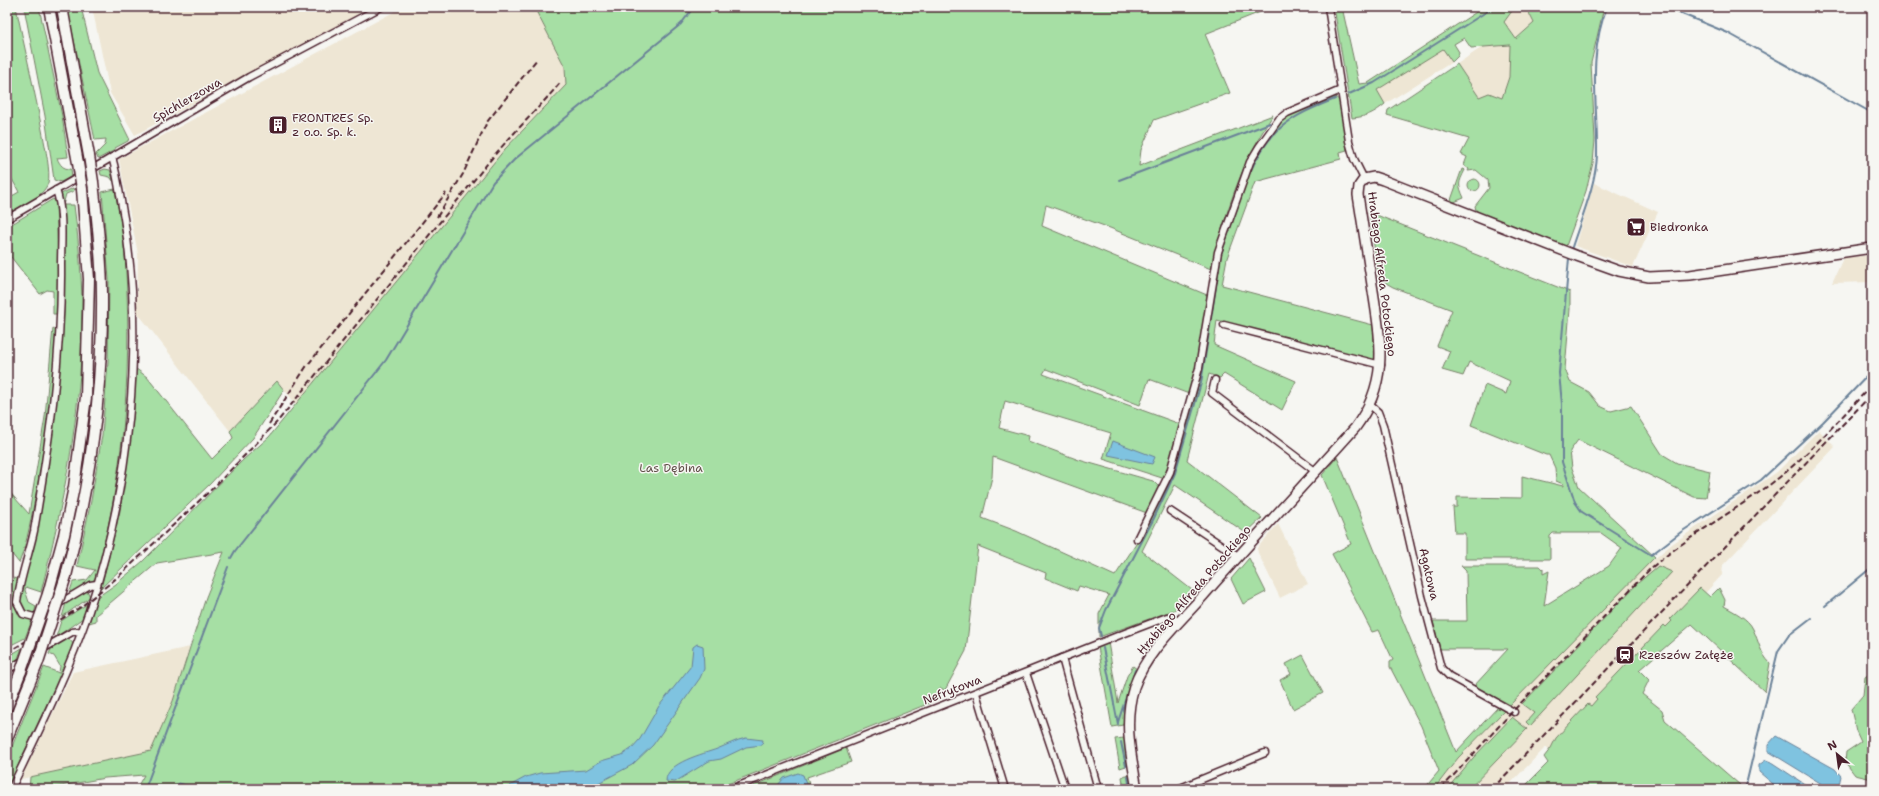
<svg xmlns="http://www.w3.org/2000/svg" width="1879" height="796" font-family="'Shantell Sans',sans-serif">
	<rect width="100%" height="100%" fill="#f6f6f2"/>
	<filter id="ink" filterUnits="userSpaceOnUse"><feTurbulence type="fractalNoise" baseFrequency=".025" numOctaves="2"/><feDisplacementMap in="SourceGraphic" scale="8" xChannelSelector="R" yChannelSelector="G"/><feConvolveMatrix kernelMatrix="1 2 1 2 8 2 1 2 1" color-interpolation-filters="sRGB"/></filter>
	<g filter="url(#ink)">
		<g fill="#eee6d4">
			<polygon points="92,7 371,7 135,135 110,93"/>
			<polygon points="403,7 441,7 447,14 466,7 534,7 565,67 566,85 505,149 296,404 277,381 230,431 137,312 138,254 119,159"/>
			<polygon points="1512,7 1526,7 1534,23 1516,39 1504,22 1512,11"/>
			<polygon points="1510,45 1509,77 1502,98 1479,97 1457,64 1484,46"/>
			<polygon points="1444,48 1452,62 1385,104 1377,90"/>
			<polygon points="1594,183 1658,212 1633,267 1575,246"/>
			<polygon points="1872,255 1872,282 1832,283 1843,258"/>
			<polygon points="1819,430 1835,447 1723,565 1722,575 1554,755 1546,747 1505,789 1434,789 1458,758 1640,571 1672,544 1777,472"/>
			<polygon points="1278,524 1308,584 1280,598 1258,553 1257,548"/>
			<polygon points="190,647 173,701 151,751 21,779 73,672"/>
		</g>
		<g fill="#a6dfa4" stroke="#787f68">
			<path d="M7,7H16C25,50 35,92 43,135C45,147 51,172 48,183C43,198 19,207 7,214V199L19,192L7,170Z"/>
			<path d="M24,7H39L62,116L68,157L57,158C60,165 63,169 71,169L72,176L61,182L54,180L45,116Z"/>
			<polygon points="67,7 81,7 97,73 129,138 128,141 115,148 115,150 98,159 96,154 105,145 106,139 95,140"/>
			<path d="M534,7H1273L1205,34L1230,93L1154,120L1141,150L1139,166L1273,115C1239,167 1227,210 1211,269L1110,228L1046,205L1042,226L1207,295L1197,363L1189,394L1149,379L1140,405L1046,369L1043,374L1180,424L1168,470L1162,478L1103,459L1111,433L1005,401L999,428L1029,436L1028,441L1079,460L1153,481L1159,487L1147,513L993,457L992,477L982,518L1016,531L1115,576L1140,538L1168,481L1197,390L1218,261L1248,173L1265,140L1276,125L1287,116L1334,96L1340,101L1347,150L1340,152L1341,159L1255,182L1227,258L1222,285L1373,325L1375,361L1217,320L1214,345L1296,381L1282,410L1224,374L1220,378L1209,374L1187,460L1262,518L1246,533L1175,485L1142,551L1192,590L1182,605L1174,610L1099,637V614L1109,595L1079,586L1077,591L1045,578L1046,573L978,546L966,651L945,690L940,688L930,703L715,789H136L144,775L105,778L44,789H29L30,777L151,751L173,701L206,597L224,552L157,563L96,615V621L89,623L96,598L116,584L143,561L243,460L269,437L505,149L566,85L565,67Z"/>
			<path d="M1334,7H1342L1359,84L1368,83L1484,7H1512V11L1504,22L1516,39L1534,23L1526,7H1604L1591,63L1595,140L1593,163L1586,191L1566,246L1481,214L1476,210L1475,206L1489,188L1488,180L1476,170L1468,171L1469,169L1464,165L1467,157L1461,154L1469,139L1387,115L1388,110L1457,64L1479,97L1489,93L1502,98L1509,77L1510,45L1471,48L1464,38L1454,44L1459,52L1458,56L1452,62L1443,49L1377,90L1385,104C1374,113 1366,117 1352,118Z"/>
			<polygon points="105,169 110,170 114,182 110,177 101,175 100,171"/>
			<path d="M1462,169L1465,170C1458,184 1458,184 1464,198L1454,202L1451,200Z"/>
			<circle cx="1474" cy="185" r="6"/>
			<path d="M73,188L74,191L66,194L63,205H74C79,245 83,285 82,326C81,416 63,505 41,592L26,587L25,590L29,602L36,606L34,614L23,610L19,605L60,366L64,312V262L61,194Z"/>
			<path d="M115,189C120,217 125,245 126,273C132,374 123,481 95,579L69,594L73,582L87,580L95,570L77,566L91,501L102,435L108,363L109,279L102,192Z"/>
			<polygon points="53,199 56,202 58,265 57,314 53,314 53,291 47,290 40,294 7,252 7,227"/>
			<polygon points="1369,212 1570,292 1570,309 1565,369 1570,382 1589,392 1600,406 1611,411 1631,406 1662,454 1677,463 1710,471 1706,498 1694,497 1578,440 1570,451 1572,468 1579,487 1655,557 1508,707 1474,686 1508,649 1440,649 1433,621 1467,621 1466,571 1461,566 1540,566 1543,569 1543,574 1549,571 1544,606 1609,566 1622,548 1601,533 1553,533 1550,536 1550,559 1465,559 1465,533 1455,533 1453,507 1457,507 1457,497 1522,498 1522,476 1563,486 1563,484 1556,481 1555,468 1549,455 1546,455 1471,425 1485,385 1506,394 1510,381 1469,362 1463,376 1442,370 1450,351 1437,346 1452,310 1393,287 1379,279"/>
			<path d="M53,328L56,330C54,385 46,440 36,494C31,517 28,541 19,563L7,548V489L29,514L45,417Z"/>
			<polygon points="135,368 147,377 212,459 233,438 230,431 277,381 284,390 253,438 210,484 101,588 120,511 134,410"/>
			<polygon points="1337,457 1456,752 1498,707 1504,711 1458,758 1434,789 1424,789 1439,771 1421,726 1390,667 1390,662 1393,660 1379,630 1372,632 1332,554 1351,544 1322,475"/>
			<polygon points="1249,558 1266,592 1243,604 1231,579"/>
			<polygon points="1658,566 1672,572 1530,726 1526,722 1534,713 1522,704 1638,583"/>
			<polygon points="13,578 18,579 13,604 20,614 32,620 25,638 7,647 7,585 11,584"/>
			<path d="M1700,588L1710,597L1719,588L1725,600L1724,606C1734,612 1748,618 1753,629C1759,642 1760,653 1770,663L1765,692L1692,624L1639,670L1649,680L1642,694L1662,710L1665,720L1740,785L1739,789H1522L1548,763L1544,757L1551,748L1556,738L1588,704L1591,706L1597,699L1595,697L1664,625L1666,627L1672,621L1670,619Z"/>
			<polygon points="83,591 88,592 90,597 62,617 66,603"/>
			<polygon points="87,604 83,618 56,637 61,621"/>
			<polygon points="66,639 70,640 74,645 62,675 60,676 7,789 7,759 44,667 59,673 60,666 54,656 49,654 51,649"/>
			<polygon points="1108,642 1118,703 1127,676 1133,666 1138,670 1127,701 1123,725 1112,727 1098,647"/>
			<polygon points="22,648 17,661 7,666 7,657"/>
			<polygon points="1303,655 1323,693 1293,709 1280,680 1291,674 1286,664"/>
			<polygon points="1872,672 1872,779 1855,775 1845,762 1846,752 1861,742 1856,731 1851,709 1863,695 1865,677"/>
			<polygon points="1512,717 1527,729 1469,789 1447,789 1473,758"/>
			<polygon points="1124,738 1129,765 1120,768 1115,739"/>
			<polygon points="846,748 851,762 807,777 811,789 746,789"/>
			<polygon points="1126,775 1131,776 1133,789 1124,789 1122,777"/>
		</g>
		<g fill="#7fc3e0" stroke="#6a8198">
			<polygon points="1113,441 1155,457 1152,464 1108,455"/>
			<polygon points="697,644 703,646 704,669 700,678 653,745 632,765 587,789 504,789 526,777 540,773 586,770 601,761 622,755 631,749 640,739 659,706 691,666 693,647"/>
			<polygon points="1776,736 1835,769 1841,776 1838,789 1830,789 1768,751 1768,745"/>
			<path d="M746,738L763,740L762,745L746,747L721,759L709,761L675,782L666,781C666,762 704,754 717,749C727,745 736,740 746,738Z"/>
			<polygon points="1766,760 1771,762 1812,789 1779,789 1759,772 1759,765"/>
			<polygon points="798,773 803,775 808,789 778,789 778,785 784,778"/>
			<polygon points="179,783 201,789 173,788"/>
		</g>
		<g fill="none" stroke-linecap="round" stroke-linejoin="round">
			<g stroke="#6a8198" stroke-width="2">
				<polyline points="1665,7 1728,33 1872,113"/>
				<polyline points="1349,94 1374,83 1494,7"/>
				<path d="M1249,174C1270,128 1289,117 1335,99"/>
				<polyline points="1119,180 1270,123"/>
				<path d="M1572,247C1581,219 1596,184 1597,155C1598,104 1587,57 1607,7"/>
				<polyline points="1569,258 1559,373 1562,404 1562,462 1575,502 1582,512 1651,555 1681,532 1761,480 1823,422 1872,371"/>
				<polyline points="231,558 235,551 386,360 493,182 515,159 681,24 690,12"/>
				<polyline points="1825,606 1872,567"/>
				<polyline points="1101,636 1099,628 1106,610 1154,518 1175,473 1201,383 1221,254 1244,188"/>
				<polyline points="1103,648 1118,724"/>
				<polyline points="1118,722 1135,670"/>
				<polyline points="1121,742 1126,766"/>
				<polyline points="1128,777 1130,789"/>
				<polyline points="145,789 228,567"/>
				<polyline points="1745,789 1778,651 1789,635 1811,618"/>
			</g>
			<g stroke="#4a1f2b" stroke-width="9">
				<g id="street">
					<polyline points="1328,7 1349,141 1354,159 1364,179"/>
					<path d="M56,190C64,212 61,242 61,265C62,355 49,443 34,531C29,555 20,578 17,602L23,614L34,617L50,609L90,585L97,584"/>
					<polyline points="7,219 249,77 381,7"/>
					<polyline points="1224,325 1381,365"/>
					<polyline points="1215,380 1212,393 1315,471"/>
					<polyline points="1370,405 1378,412 1383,425 1422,596 1441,668 1449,676 1514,712"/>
					<polyline points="1170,511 1238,556"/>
					<polyline points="1137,539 1170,472 1199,368 1218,252 1250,162 1259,147 1279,119 1287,113 1341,90"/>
					<polyline points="1062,658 1098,789"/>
					<polyline points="7,670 72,632 81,631"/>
					<polyline points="1026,673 1065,789"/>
					<polyline points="976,693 1005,789"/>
					<path d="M11,789C39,731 68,673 89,611C129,490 145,345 124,218C120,197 118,177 112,157"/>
					<polyline points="731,789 1125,633 1167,617 1180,621"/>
					<polyline points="1178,789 1265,753"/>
				</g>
			</g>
			<g stroke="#4a1f2b" stroke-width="12">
				<path id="secondary" d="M1137,789C1131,755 1123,721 1134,687C1146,652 1179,623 1203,596C1253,539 1305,484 1355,428C1389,382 1381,343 1373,291C1368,259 1363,227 1358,195L1359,186L1364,179L1374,177L1383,180L1577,256L1619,271L1649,277L1690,275L1872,248"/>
			</g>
			<g stroke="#4a1f2b" stroke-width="13">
				<g id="primary">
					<polyline points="49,7 78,163"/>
					<polyline points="62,7 89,156"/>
					<path d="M66,576C90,484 103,389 102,294C102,256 97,219 93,182"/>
					<polyline points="48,594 64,535 74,487 86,397 89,279 82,189"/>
					<polyline points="7,707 21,671"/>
					<polyline points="7,738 38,662"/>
				</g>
			</g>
			<use href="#street" stroke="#f6f6f2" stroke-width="6"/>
			<use href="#secondary" stroke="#f6f6f2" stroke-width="9"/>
			<use href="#primary" stroke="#f6f6f2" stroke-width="10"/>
			<g stroke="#4a1f2b" stroke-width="2" stroke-dasharray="6 3" stroke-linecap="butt">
				<polyline points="437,217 463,174 487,122 537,59"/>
				<polyline points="269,424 306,367 446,193"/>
				<path d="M7,653L82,606L119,576L214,487L278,421L492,158C514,132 538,109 560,83"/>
				<path d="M1441,789L1512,712L1650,569C1688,536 1732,513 1772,483C1809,455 1840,418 1872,385"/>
				<polyline points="1492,789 1872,394"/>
			</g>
			<g stroke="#4a1f2b" stroke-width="13" stroke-linecap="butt">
				<g id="primary-bridge">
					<polyline points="89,156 93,182"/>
					<polyline points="78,163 82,189"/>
					<polyline points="38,662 66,576"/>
					<polyline points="21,671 48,594"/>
				</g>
			</g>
			<use href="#primary-bridge" stroke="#f6f6f2" stroke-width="10"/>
		</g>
	</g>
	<defs>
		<g id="building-square" transform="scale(1)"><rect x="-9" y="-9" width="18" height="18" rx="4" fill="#4a1f2b" stroke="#f6f6f2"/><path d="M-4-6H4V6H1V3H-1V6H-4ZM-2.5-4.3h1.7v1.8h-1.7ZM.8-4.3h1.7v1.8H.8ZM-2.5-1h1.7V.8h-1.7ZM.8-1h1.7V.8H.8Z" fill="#fff"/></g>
		<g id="supermarket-square" transform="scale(1)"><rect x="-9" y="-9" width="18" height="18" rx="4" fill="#4a1f2b" stroke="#f6f6f2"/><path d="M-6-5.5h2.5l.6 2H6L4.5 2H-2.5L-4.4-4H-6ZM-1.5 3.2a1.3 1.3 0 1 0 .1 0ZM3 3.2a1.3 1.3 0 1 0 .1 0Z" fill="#fff"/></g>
		<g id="station-square" transform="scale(1)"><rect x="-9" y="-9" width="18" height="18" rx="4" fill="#4a1f2b" stroke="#f6f6f2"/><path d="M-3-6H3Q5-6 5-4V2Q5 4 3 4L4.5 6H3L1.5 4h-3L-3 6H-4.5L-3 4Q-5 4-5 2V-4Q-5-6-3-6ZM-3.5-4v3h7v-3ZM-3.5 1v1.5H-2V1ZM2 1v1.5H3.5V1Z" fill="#fff"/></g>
	</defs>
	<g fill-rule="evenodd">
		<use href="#building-square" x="278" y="125"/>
		<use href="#supermarket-square" x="1636" y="227"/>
		<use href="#station-square" x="1625" y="655"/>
	</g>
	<g text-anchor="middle" stroke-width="3" stroke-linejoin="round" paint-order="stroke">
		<g font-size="12" fill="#4a1f2b" stroke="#f6f6f2">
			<text transform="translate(187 100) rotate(-30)" y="4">Spichlerzowa</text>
			<text transform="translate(1382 274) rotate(83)" y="4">Hrabiego Alfreda Potockiego</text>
			<text transform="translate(1429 574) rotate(77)" y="4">Agatowa</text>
			<text transform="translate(1194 590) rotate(-49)" y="4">Hrabiego Alfreda Potockiego</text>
			<text transform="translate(952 690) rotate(-21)" y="4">Nefrytowa</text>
		</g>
		<g font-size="12" fill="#4a1f2b" stroke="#f6f6f2" text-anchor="start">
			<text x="292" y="122">FRONTRES Sp.<tspan x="292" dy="14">z o.o. Sp. k.</tspan></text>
			<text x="1650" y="231">Biedronka</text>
			<text x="1639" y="659">Rzeszów Załęże</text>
		</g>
		<g font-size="12" fill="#614f49" stroke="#f6f6f2">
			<text x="671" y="472">Las Dębina</text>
		</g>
	</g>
	<rect width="1879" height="796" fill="none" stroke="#f6f6f2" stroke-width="24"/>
	<rect x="12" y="12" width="1855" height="772" fill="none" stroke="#4a1f2b" stroke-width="1.5" filter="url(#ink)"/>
	<g transform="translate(1837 754) rotate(331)" stroke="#f6f6f2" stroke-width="3" paint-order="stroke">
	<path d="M0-3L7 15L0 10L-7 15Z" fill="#4a1f2b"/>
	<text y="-6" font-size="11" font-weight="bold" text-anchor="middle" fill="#4a1f2b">N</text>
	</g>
</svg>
